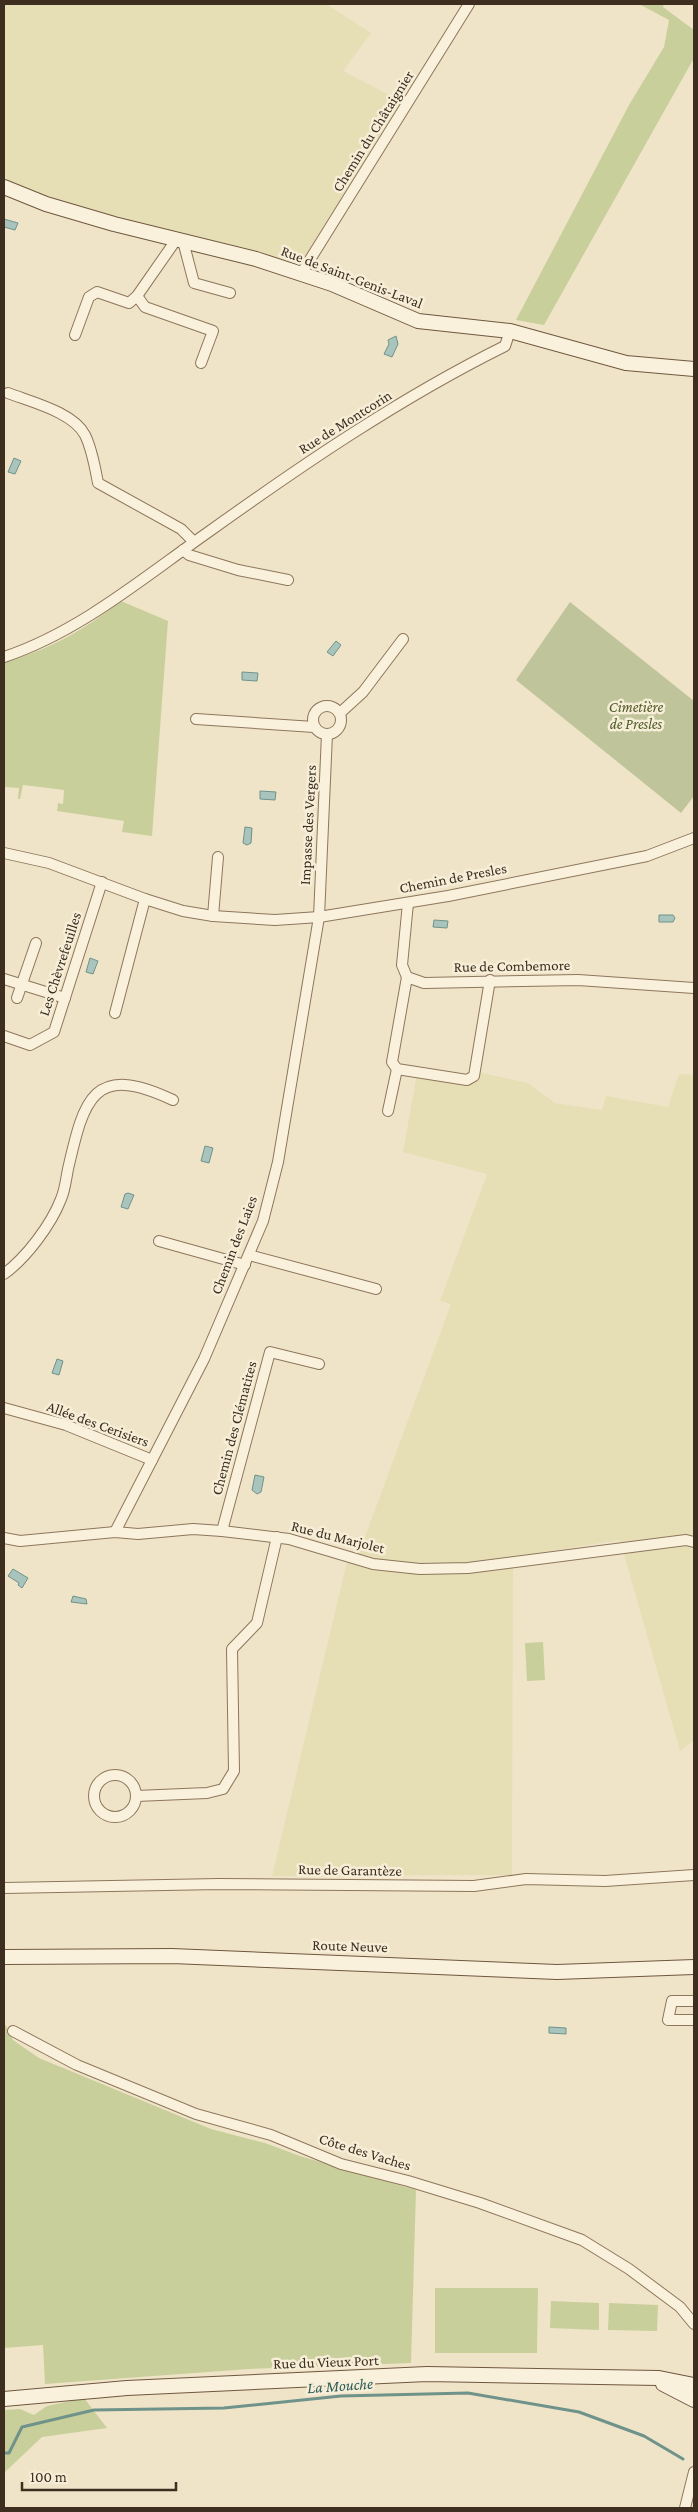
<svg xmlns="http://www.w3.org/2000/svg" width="698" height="2512" font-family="'Crimson Pro',serif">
	<rect width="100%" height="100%" fill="#f0e4c8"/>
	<g fill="#e6deb5">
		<polygon points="4,4 326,4 371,33 343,71 401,101 301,262 287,262 185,236 50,198 4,178"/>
		<polygon points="478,1072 528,1083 555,1103 602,1110 606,1096 668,1107 679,1074 694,1075 694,1740 680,1751 620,1540 513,1557 512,1875 272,1876 347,1562 355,1564 451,1304 440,1301 487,1174 403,1152 417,1074 475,1084"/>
	</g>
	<g fill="#c9cf9b">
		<polygon points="639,4 664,4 663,7 694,30 694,58 544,325 516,320 629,105 664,47 669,20"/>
		<path d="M121,601L168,621L152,836L122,832L124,821L57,811L58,803L63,804L64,790L23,785L20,799H18L19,788L4,787V663C52,648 81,632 121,601Z"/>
		<polygon points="543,1642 545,1680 527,1681 525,1643"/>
		<polygon points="4,2022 13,2040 39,2058 211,2129 265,2143 300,2156 416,2190 411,2363 249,2369 45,2384 43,2345 4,2348"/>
		<polygon points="435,2288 538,2288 537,2353 435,2353"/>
		<polygon points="551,2301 599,2303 599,2330 550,2328"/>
		<polygon points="609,2303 658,2305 657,2331 608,2330"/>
		<polygon points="84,2398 107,2428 42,2437 4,2473 4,2410 20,2409 34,2415 47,2406"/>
	</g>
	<polygon fill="#bfc49a" points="570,602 694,701 694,796 681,813 516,680"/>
	<g fill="#a9c4bc" stroke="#6f938a">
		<polygon points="4,219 18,223 15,230 4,227"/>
		<polygon points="396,336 398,344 392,357 384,354 389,344 388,340"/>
		<polygon points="14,458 21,461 15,474 8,472"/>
		<polygon points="336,641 341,645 333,656 327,652"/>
		<polygon points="242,672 258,673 257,681 242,680"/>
		<polygon points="260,791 276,792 275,800 260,799"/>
		<polygon points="245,827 252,828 251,843 247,845 243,843"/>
		<polygon points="659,915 673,915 675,918 673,922 659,922"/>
		<polygon points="434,920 448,921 447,928 433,927"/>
		<polygon points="90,958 98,961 93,974 86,972"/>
		<polygon points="205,1146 213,1148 209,1163 201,1161"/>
		<polygon points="128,1193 134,1195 128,1209 121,1207 125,1194"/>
		<polygon points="57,1359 63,1361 59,1375 52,1373"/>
		<polygon points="255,1475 264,1477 261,1492 257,1494 252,1490"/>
		<polygon points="13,1569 28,1578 22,1588 18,1585 19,1583 8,1576"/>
		<polygon points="73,1596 86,1599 87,1604 71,1602"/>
		<polygon points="549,2027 566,2028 566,2034 549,2033"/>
	</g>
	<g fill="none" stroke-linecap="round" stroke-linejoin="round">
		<polyline stroke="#6f938a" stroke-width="3" points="4,2453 9,2453 22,2427 94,2410 224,2408 341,2396 468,2393 579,2412 644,2436 683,2459"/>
		<g stroke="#8d765c" stroke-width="12">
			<g id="street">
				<polyline points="183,241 194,283 230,293"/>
				<polyline points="301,274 469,4"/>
				<polyline points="137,296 145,307 213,331 201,363"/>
				<polyline points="75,335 89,297 97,292 129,303 137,296 176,240"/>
				<path d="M8,393C31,402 73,412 85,435C92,449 95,467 98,483L181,529L194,542"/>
				<polyline points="183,550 189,555 238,570 288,580"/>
				<path d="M4,657C79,632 143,578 207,533C302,465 400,398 505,346L510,331"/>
				<circle cx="327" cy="720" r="14"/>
				<polyline points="340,713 363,692 403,639"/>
				<polyline points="196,719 314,727"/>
				<polyline points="4,853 49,863 145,899 183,911 213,916 275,920 319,917 448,896 647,856 694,838"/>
				<polyline points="408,903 402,965 407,977 424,983 578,980 694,988"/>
				<polyline points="213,916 218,857"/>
				<polyline points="407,977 392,1062 397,1069 467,1080 474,1076 490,980"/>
				<polyline points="4,979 65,998"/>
				<polyline points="17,998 36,943"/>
				<polyline points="115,1013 145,899"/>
				<polyline points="4,1036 30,1045 54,1032 102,882"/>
				<polyline points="388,1111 397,1069"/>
				<polyline points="159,1241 245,1265"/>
				<polyline points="249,1255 376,1289"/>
				<path d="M4,1274C26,1258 51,1225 61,1199C65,1190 66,1179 68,1169C84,1099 93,1062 173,1100"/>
				<polyline points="4,1408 66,1425 152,1460"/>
				<polyline points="222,1531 270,1352 319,1364"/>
				<polyline points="115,1532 204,1359 263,1221 278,1162 319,917 327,734"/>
				<polyline points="4,1538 20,1541 115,1532 138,1534 193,1529 222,1531 289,1539 373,1564 420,1569 468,1568 686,1540 694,1542"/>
				<circle cx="115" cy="1796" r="21"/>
				<polyline points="136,1796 207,1793 223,1789 234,1771 232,1649 257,1623 277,1537"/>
				<polyline points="4,1888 219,1884 474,1886 526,1879 605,1881 694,1875"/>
				<polyline points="694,2001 672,2001 668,2020 694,2020"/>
				<polyline points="13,2031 77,2065 196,2114 271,2135 341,2164 408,2181 480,2203 582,2240 629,2269 680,2307 694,2324"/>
				<polyline points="685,2508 694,2472"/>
			</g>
		</g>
		<g stroke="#6f573f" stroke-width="16">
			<g id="secondary">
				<polyline points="4,187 46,204 114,224 256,259 332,284 418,321 510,331 626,363 694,369"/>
				<polyline points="4,1957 172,1956 557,1972 694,1967"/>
				<polyline points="663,2384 694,2400"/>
				<polyline points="4,2399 127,2388 427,2374 659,2378 694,2385"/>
			</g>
		</g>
		<use href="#street" stroke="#faf1dc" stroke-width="10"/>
		<use href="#secondary" stroke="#faf1dc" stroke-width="14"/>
	</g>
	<g text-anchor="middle" stroke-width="5" stroke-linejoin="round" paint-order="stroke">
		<g font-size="15" fill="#3d2e20" stroke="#f7eed8">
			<text transform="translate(373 131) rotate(-58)" y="5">Chemin du Châtaignier</text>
			<text transform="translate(352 277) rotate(21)" y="5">Rue de Saint-Genis-Laval</text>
			<text transform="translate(345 422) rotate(-32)" y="5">Rue de Montcorin</text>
			<text transform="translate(308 825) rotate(-87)" y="5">Impasse des Vergers</text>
			<text transform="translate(453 878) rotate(-11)" y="5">Chemin de Presles</text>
			<text transform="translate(60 964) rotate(-72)" y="5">Les Chèvrefeuilles</text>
			<text transform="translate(512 966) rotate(-1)" y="5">Rue de Combemore</text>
			<text transform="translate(234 1245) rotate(-69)" y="5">Chemin des Laies</text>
			<text transform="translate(98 1424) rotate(20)" y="5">Allée des Cerisiers</text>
			<text transform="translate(234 1428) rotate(-75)" y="5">Chemin des Clématites</text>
			<text transform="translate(338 1537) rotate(14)" y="5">Rue du Marjolet</text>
			<text transform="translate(350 1870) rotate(1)" y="5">Rue de Garantèze</text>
			<text transform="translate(350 1946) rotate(2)" y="5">Route Neuve</text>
			<text transform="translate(365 2152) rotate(17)" y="5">Côte des Vaches</text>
			<text transform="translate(326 2362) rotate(-2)" y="5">Rue du Vieux Port</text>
		</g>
		<g font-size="15" font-style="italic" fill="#4d5a26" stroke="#f7eed8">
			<text x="636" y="712">Cimetière<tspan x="636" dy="17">de Presles</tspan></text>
		</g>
		<g font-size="16" font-style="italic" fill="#2f5d5a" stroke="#f7eed8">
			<text transform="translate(340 2385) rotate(-4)" y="6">La Mouche</text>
		</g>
	</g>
	<rect width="698" height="2512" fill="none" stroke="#3d2e20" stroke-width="10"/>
	<path d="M22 2482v8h154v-8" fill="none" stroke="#3d2e20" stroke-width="2.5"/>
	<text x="30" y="2482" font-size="15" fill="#3d2e20" stroke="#f7eed8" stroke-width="4" paint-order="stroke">100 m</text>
</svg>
